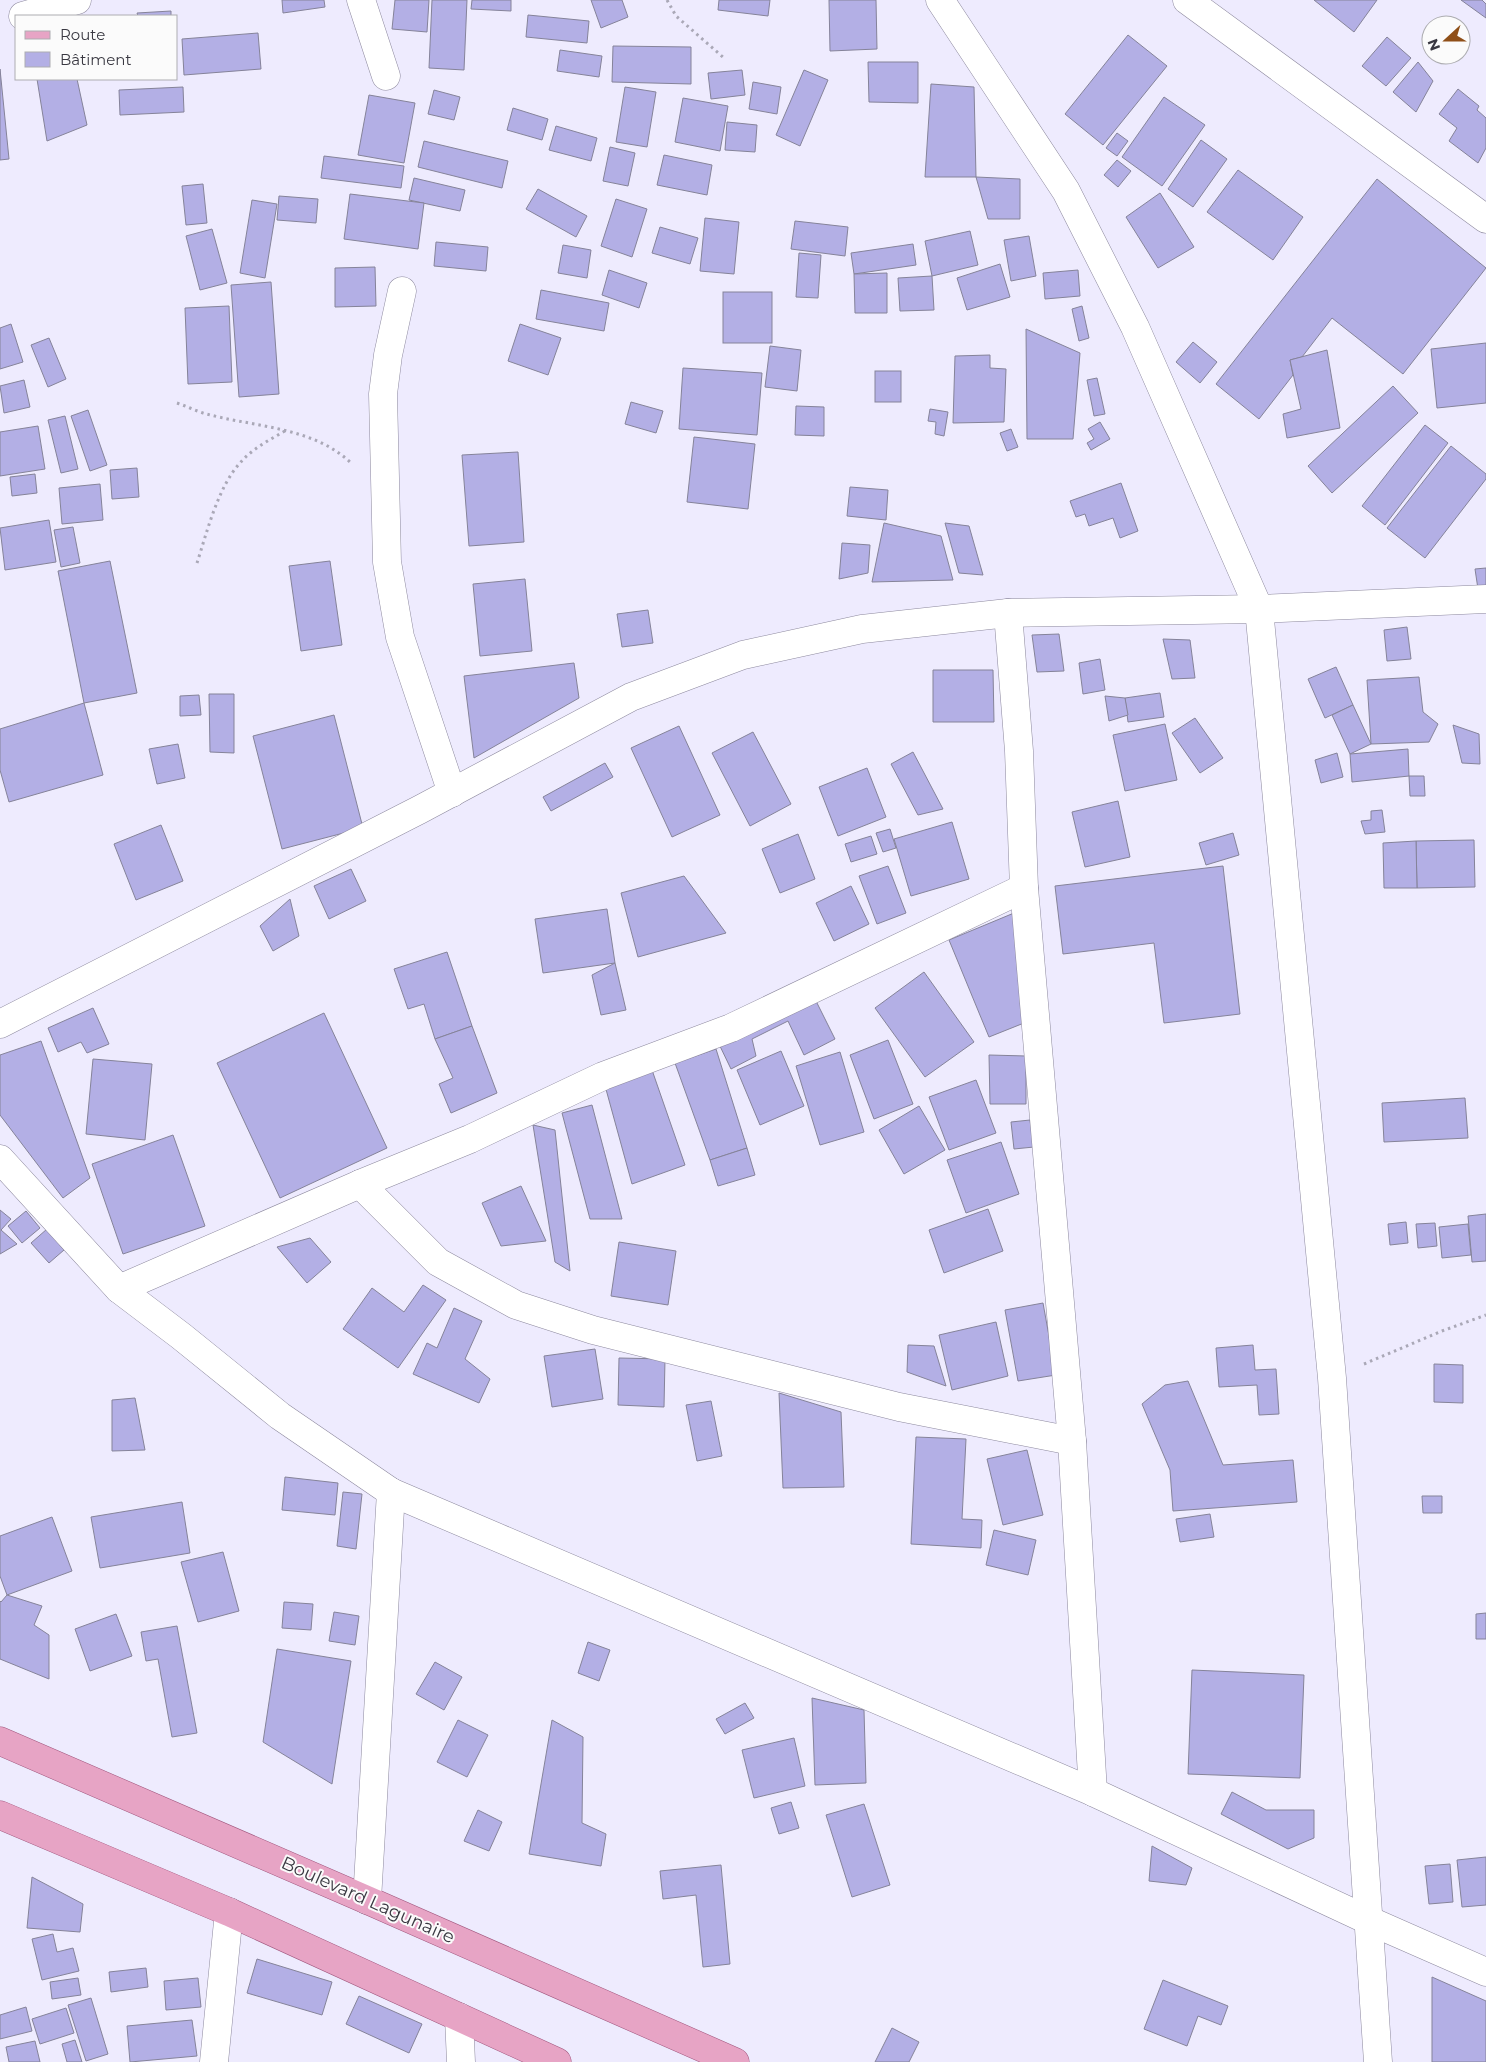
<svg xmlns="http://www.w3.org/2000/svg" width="1486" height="2062" font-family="Montserrat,sans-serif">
	<rect width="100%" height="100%" fill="#eeebfe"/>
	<g fill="#b3afe5" stroke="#858399">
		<polygon points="282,0 324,0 325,7 283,13"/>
		<polygon points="395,0 429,0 427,32 392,29"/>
		<polygon points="432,0 467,0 464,70 429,68"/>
		<polygon points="472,0 511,0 511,11 471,9"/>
		<polygon points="591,0 622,0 628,17 601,28"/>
		<polygon points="719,0 770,0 768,16 718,10"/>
		<polygon points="829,0 876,0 877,49 830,51"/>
		<polygon points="1314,0 1377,0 1354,32"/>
		<polygon points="1461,0 1482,0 1486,4 1486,18"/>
		<polygon points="171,11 171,16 138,16 137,13"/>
		<polygon points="528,15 589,21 587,43 526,37"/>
		<polygon points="258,33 261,69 184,75 182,39"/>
		<polygon points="1128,35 1167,66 1103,145 1065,114"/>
		<polygon points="1387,37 1411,58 1386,86 1362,66"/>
		<polygon points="613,46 691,47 691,84 612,82"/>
		<polygon points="560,50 602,56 599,77 557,71"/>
		<polygon points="868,62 918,62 918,103 869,102"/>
		<polygon points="1418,62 1433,81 1416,112 1393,92"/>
		<polygon points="0,69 9,159 0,160"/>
		<polygon points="742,70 745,95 711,99 708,73"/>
		<polygon points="804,70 828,80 800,146 776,135"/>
		<polygon points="37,79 77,79 87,125 47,141"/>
		<polygon points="753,82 781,87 777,114 749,109"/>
		<polygon points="931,84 974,87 976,177 925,177"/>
		<polygon points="183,87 184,112 120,115 119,90"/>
		<polygon points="625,87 656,92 647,147 616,142"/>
		<polygon points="1458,89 1479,106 1477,110 1486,118 1486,148 1478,163 1449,141 1457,128 1439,114"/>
		<polygon points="434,90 460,97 454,120 428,114"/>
		<polygon points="369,95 415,103 404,163 358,155"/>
		<polygon points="1164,97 1205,125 1162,186 1122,157"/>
		<polygon points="683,98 728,106 720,151 675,142"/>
		<polygon points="513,108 548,119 542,140 507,130"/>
		<polygon points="727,122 757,125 755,152 725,150"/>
		<polygon points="556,126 597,138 591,161 549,150"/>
		<polygon points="1117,133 1128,141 1117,156 1106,148"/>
		<polygon points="1201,140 1227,159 1193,207 1168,189"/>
		<polygon points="424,141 508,161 502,188 418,167"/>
		<polygon points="610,147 635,153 628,186 603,181"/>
		<polygon points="664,155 712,165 707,195 657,185"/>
		<polygon points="324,156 404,166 401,188 321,178"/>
		<polygon points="1117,160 1131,171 1118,187 1104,175"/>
		<polygon points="1238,170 1303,217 1273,260 1207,212"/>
		<polygon points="976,177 1020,179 1020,219 988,219"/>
		<polygon points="414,178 465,190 460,211 409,200"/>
		<polygon points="1377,179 1486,268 1403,374 1332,318 1302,357 1290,360 1293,375 1259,419 1216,384"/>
		<polygon points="203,184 207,223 186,225 182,186"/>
		<polygon points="538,189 587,216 576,237 526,209"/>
		<polygon points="1160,193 1194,247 1158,268 1126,217"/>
		<polygon points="350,194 424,203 418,249 344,239"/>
		<polygon points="279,196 318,199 316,223 277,220"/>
		<polygon points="616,199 647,209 632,257 601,246"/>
		<polygon points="252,200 277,204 265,278 240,273"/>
		<polygon points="705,218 739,222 734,274 700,271"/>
		<polygon points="795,221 848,227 845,256 791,249"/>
		<polygon points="660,227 698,238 690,264 652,253"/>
		<polygon points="212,229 227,283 200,290 186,236"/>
		<polygon points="970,231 978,265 932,276 925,241"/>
		<polygon points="1029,236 1036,276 1011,281 1004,240"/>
		<polygon points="436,242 488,247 486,271 434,266"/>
		<polygon points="913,244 916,265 854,274 851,253"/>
		<polygon points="563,245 591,250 587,278 558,273"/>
		<polygon points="799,253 821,255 818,298 796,297"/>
		<polygon points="1000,264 1010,297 967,310 957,278"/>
		<polygon points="375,267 376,306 335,307 335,268"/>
		<polygon points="609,270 647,283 639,308 602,295"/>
		<polygon points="1078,270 1080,296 1045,299 1043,273"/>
		<polygon points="887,273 887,313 855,313 854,274"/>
		<polygon points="932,276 934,310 900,311 898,278"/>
		<polygon points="271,282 279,394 239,397 231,285"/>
		<polygon points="541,290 609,303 604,331 536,319"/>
		<rect x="723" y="292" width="49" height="51"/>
		<polygon points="229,306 232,382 188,384 185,308"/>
		<polygon points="1082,306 1089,338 1079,341 1072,309"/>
		<polygon points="11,324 23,362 0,369 0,328"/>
		<polygon points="520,324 561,338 548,375 508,361"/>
		<polygon points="1026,329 1080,353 1073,439 1027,439"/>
		<polygon points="49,338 66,379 48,387 31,345"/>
		<polygon points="1193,342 1217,362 1200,383 1176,362"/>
		<polygon points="1486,343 1486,403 1437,408 1431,349"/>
		<polygon points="770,346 801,350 797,391 765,387"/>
		<polygon points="1327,350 1340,428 1287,438 1283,414 1301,409 1290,360"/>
		<polygon points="990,355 990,368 1006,369 1004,422 953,423 955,356"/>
		<polygon points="683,368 762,373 757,435 679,429"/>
		<rect x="875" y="371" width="26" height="31"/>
		<polygon points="1097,378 1105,414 1094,416 1087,380"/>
		<polygon points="24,380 30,407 4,413 0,386"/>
		<polygon points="1393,386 1418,413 1332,493 1308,466"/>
		<polygon points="631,402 663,411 656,433 625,424"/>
		<polygon points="796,406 824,407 824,436 795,435"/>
		<polygon points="930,409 948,412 944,436 935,434 936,422 928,421"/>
		<polygon points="88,410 107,465 90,471 71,416"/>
		<polygon points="65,416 78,469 61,473 48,420"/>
		<polygon points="1100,422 1110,439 1091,450 1087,443 1094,439 1088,429"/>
		<polygon points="1425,425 1448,443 1385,525 1362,506"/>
		<polygon points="38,426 45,469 0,476 0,432"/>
		<polygon points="1011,429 1018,447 1007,451 1000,433"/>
		<polygon points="694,437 755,444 748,509 687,502"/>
		<polygon points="1451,446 1486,474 1486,479 1425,558 1387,528"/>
		<polygon points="518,452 524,542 469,546 462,455"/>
		<polygon points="137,468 139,497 112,499 110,470"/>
		<polygon points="35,474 37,493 12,496 10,477"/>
		<polygon points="1121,483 1138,531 1120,538 1113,518 1089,526 1085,514 1076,517 1070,501"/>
		<polygon points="100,484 103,520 62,524 59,488"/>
		<polygon points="850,487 888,490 886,520 847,516"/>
		<polygon points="49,520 56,562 5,570 0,528"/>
		<polygon points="884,523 941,536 953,580 872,582"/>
		<polygon points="945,523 969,526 983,575 959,573"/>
		<polygon points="73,527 80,563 61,567 54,530"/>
		<polygon points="842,543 870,545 868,573 839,579"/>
		<polygon points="110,561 137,693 84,703 58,571"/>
		<polygon points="330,561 342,645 301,651 289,566"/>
		<polygon points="1486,568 1486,588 1478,589 1475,569"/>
		<polygon points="525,579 532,651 480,656 473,584"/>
		<polygon points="648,610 653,643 622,647 617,614"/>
		<polygon points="1407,627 1411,659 1387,661 1384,630"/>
		<polygon points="1059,634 1064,671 1037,672 1032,635"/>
		<polygon points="1163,639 1190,640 1195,678 1172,679"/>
		<polygon points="1100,659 1105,690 1083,694 1079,663"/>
		<polygon points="574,663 579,698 474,758 464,676"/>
		<polygon points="1336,667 1353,705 1325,718 1308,679"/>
		<polygon points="933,670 993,670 994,722 933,722"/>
		<polygon points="1419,677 1423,712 1438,724 1429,742 1371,744 1367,680"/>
		<polygon points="1160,693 1164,717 1128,722 1125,698"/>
		<polygon points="209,694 234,694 234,753 210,752"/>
		<polygon points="199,695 201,715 180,716 180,696"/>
		<polygon points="1105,696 1125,698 1128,715 1109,721"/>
		<polygon points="84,703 103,775 9,802 0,770 0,729"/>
		<polygon points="1353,705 1371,744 1350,754 1332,715"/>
		<polygon points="334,715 363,828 282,849 253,736"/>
		<polygon points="1195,718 1223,758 1200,773 1172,733"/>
		<polygon points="1165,724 1177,780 1125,791 1113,735"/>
		<polygon points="1453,725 1479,734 1480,764 1462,763"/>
		<polygon points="679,726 720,815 672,837 631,748"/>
		<polygon points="753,732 791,804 750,826 712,753"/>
		<polygon points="178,744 185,778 157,784 149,749"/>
		<polygon points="1408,749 1409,776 1352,782 1350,754"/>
		<polygon points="913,752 943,809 918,815 891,764"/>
		<polygon points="1337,753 1343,777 1321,783 1315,760"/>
		<polygon points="605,763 613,777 551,811 543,797"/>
		<polygon points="867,768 886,817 838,836 819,787"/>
		<polygon points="1409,776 1424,776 1425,796 1410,796"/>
		<polygon points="1118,801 1130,857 1085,867 1072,812"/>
		<polygon points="1382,810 1385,832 1365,834 1361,821 1371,820 1371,811"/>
		<polygon points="952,822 969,879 911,896 894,839"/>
		<polygon points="161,825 183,881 136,900 114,844"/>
		<polygon points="890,829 896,848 883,852 876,833"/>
		<polygon points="1233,833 1239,855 1206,865 1199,843"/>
		<polygon points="798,834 815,879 780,893 762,849"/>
		<polygon points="871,836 877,854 851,862 845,844"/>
		<polygon points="1474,840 1475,887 1417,888 1416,841"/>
		<polygon points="1416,841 1417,888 1384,888 1383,843"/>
		<polygon points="888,866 906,913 877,924 859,876"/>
		<polygon points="1223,866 1240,1014 1164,1023 1154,943 1063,954 1055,886"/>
		<polygon points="351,869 366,901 329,919 314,886"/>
		<polygon points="684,876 726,933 638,957 621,893"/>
		<polygon points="851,886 869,924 834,941 816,903"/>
		<polygon points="290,899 299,936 273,951 260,926"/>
		<polygon points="607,909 615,963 543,973 535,919"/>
		<polygon points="1014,913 1024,1023 989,1037 949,940"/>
		<polygon points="447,952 472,1026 435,1039 424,1004 408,1009 394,969"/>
		<polygon points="615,963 626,1010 601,1015 592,975"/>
		<polygon points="924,972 974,1042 925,1077 875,1008"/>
		<polygon points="813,995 835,1039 804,1055 788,1021 752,1039 756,1056 731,1069 718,1042"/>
		<polygon points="93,1008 109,1044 87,1053 81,1042 58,1052 48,1028"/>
		<polygon points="324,1013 387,1148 280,1198 217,1063"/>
		<polygon points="472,1026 497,1093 451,1113 439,1084 453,1078 435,1039"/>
		<polygon points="888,1040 913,1104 874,1119 850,1055"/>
		<polygon points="41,1041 90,1178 63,1198 0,1115 0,1055"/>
		<polygon points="716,1049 747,1148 710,1160 675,1063"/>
		<polygon points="781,1051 804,1106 760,1125 737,1070"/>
		<polygon points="840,1052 864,1132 820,1145 796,1066"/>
		<polygon points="989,1055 1026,1056 1026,1104 990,1104"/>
		<polygon points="93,1059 152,1064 145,1140 86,1134"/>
		<polygon points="652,1070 685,1165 632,1184 604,1082"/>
		<polygon points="976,1080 996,1133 949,1150 929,1097"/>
		<polygon points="1465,1098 1468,1138 1384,1142 1382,1103"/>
		<polygon points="592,1105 622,1219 590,1219 562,1113"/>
		<polygon points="919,1106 945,1150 904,1174 879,1130"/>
		<polygon points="1030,1120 1034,1147 1014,1149 1011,1122"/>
		<polygon points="533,1125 555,1130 570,1271 555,1262"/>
		<polygon points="173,1135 205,1226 123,1254 92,1164"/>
		<polygon points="1001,1142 1019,1194 966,1213 947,1160"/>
		<polygon points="747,1148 755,1175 718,1186 710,1160"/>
		<polygon points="521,1186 546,1241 501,1246 482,1203"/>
		<polygon points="988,1209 1003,1251 944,1273 929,1230"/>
		<polygon points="0,1210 11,1219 1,1230 17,1244 0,1254"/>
		<polygon points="26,1211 40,1228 22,1243 8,1226"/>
		<polygon points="1486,1214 1486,1261 1472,1262 1468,1216"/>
		<polygon points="1406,1222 1408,1243 1390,1245 1388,1224"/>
		<polygon points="1435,1223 1437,1246 1418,1248 1416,1224"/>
		<polygon points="1468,1224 1471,1255 1442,1258 1439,1227"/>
		<polygon points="47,1229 64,1250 49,1263 31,1243"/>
		<polygon points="310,1238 331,1262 307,1283 277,1247"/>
		<polygon points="619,1242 676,1251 668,1305 611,1296"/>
		<polygon points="423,1285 446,1300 398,1368 343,1329 372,1288 404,1312"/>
		<polygon points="1043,1303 1056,1375 1018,1381 1005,1310"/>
		<polygon points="454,1308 482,1321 465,1359 490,1379 479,1403 413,1374 427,1343 437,1348"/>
		<polygon points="996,1322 1008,1376 952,1390 939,1335"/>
		<polygon points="908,1345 934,1346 946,1386 907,1372"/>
		<polygon points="1253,1345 1255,1370 1276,1369 1279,1414 1259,1415 1257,1385 1219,1387 1216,1348"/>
		<polygon points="595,1349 603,1399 552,1407 544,1356"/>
		<polygon points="619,1358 665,1359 664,1407 618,1405"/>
		<polygon points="1434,1364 1463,1365 1463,1403 1434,1402"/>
		<polygon points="1188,1381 1223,1465 1293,1460 1297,1502 1173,1511 1170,1470 1142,1404 1165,1385"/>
		<polygon points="779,1393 841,1412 844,1487 783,1488"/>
		<polygon points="135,1398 145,1450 112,1451 112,1400"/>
		<polygon points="711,1401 722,1456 697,1461 686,1405"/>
		<polygon points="916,1437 966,1439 962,1519 982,1520 981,1548 911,1544"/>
		<polygon points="1027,1450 1043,1515 1003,1525 987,1459"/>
		<polygon points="285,1477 338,1483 335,1515 282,1510"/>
		<polygon points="343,1492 362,1494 356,1549 337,1546"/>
		<polygon points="1422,1496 1442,1496 1442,1513 1423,1513"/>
		<polygon points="182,1502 190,1553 100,1568 91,1517"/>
		<polygon points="1210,1514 1214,1537 1180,1542 1176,1519"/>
		<polygon points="52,1517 72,1571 7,1595 0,1576 0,1536"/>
		<polygon points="994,1530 1036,1540 1028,1575 986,1565"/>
		<polygon points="223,1552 239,1611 198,1622 181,1562"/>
		<polygon points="7,1595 42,1606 34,1625 49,1635 49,1679 0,1659 0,1601 1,1602"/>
		<polygon points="284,1602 313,1604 311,1630 282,1628"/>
		<polygon points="334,1612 359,1616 355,1645 329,1641"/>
		<polygon points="1486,1613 1486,1639 1476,1639 1476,1614"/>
		<polygon points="116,1614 132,1656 90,1671 75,1629"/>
		<polygon points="177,1626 197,1733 172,1737 158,1659 146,1661 141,1632"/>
		<polygon points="588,1642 610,1650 599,1681 578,1673"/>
		<polygon points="277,1649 351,1661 332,1784 263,1742"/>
		<polygon points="435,1662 462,1677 444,1710 416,1694"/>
		<polygon points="1192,1670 1304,1675 1300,1778 1188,1774"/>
		<polygon points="812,1698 864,1710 866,1783 815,1785"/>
		<polygon points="745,1703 754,1718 725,1734 716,1719"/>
		<polygon points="458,1720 488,1735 467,1777 437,1762"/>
		<polygon points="552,1720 583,1737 582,1823 606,1834 601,1866 529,1854"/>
		<polygon points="794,1738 805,1786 754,1798 742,1750"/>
		<polygon points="1232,1792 1266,1810 1314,1810 1314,1838 1288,1849 1221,1814"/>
		<polygon points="791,1802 799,1828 779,1834 771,1808"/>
		<polygon points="864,1804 890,1885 852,1897 826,1815"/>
		<polygon points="478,1810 502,1822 489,1851 464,1841"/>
		<polygon points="1152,1846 1192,1868 1186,1885 1149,1881"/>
		<polygon points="1486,1857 1486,1905 1462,1907 1457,1860"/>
		<polygon points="1450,1864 1453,1902 1429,1904 1425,1866"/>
		<polygon points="721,1865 730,1964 703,1967 696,1895 663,1899 660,1871"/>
		<polygon points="32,1877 83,1904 80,1932 27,1928"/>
		<polygon points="53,1934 57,1952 73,1948 79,1971 42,1980 32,1939"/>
		<polygon points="257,1959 332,1982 322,2015 247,1993"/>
		<polygon points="146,1968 148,1987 111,1992 109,1972"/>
		<polygon points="1432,1977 1486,2001 1486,2062 1432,2062"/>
		<polygon points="78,1978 81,1995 52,1999 50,1982"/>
		<polygon points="198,1978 201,2007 166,2010 164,1981"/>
		<polygon points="1163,1980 1228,2006 1221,2025 1198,2016 1187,2046 1144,2029"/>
		<polygon points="359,1996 422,2024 409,2053 346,2024"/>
		<polygon points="91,1998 108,2054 86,2061 68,2005"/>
		<polygon points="26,2007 32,2031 0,2039 0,2015"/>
		<polygon points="66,2008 74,2033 40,2044 32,2019"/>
		<polygon points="192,2020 197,2056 130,2062 127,2026"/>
		<polygon points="892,2028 919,2042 909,2062 875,2062"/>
		<polygon points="75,2040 82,2062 67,2062 62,2044"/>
		<polygon points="35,2041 40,2062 9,2062 6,2047"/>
	</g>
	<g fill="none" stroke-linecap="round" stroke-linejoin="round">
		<g stroke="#8d899e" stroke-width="29">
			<g id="minor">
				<polyline points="361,0 386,76"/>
				<polyline points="940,0 1066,191 1135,327 1259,609 1332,1378 1378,2062"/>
				<polyline points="1187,0 1486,219"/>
				<polyline points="23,16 77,0"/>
				<polyline points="402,291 388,355 383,394 387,562 400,637 452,793"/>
				<polyline points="1008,613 1019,751 1024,888 1072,1441 1093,1792"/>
				<polyline points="0,1024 419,810 631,697 743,655 862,629 1008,613 1259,609 1486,599"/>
				<polyline points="0,1159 119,1289 181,1336 280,1416 391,1492 1093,1792 1370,1921 1486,1972"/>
				<polyline points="360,1184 438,1262 516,1305 593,1330 899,1407 1072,1441"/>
				<polyline points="119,1289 360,1184 470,1139 603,1076 731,1028 1024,888"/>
				<polyline points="367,1900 391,1492"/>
				<polyline points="459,2017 461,2062"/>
				<polyline points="214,2062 229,1912"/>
			</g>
		</g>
		<g stroke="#a0577e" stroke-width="29">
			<g id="major">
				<polyline points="0,1741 367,1900 735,2062"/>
				<polyline points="0,1815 229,1912 557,2062"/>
			</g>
		</g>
		<g stroke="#aaa8b7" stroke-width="3" stroke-dasharray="2.5 4" stroke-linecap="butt">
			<polyline points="667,0 676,16 724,58"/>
			<path d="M177,403C186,406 194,410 203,413C251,427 314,426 352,464"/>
			<path d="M197,563C207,532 218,487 240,463C252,449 269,440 285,431"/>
			<polyline points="1364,1364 1442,1331 1486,1315"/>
		</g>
		<use href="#minor" stroke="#fff" stroke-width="28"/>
		<use href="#major" stroke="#e7a4c5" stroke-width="28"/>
	</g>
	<g text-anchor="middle" stroke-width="4" stroke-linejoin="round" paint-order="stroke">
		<g font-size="18" fill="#393841" stroke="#fbfbfb">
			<text transform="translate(368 1900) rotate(24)" y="6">Boulevard Lagunaire</text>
		</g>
	</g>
	<rect x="15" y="15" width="162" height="65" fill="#fbfbfb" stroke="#adadb1"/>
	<rect x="25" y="31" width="25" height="8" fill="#e7a4c5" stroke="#adadb1"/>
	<text x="60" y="40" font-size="15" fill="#393841">Route</text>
	<rect x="25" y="52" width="25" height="15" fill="#b3afe5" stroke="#adadb1"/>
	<text x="60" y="65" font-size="15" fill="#393841">Bâtiment</text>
	<g transform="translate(1446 40) rotate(249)"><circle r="24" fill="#fbfbfb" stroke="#adadb1"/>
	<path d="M0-4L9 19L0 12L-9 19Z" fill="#8f4f18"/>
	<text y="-8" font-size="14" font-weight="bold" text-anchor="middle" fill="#393841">N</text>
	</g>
</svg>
